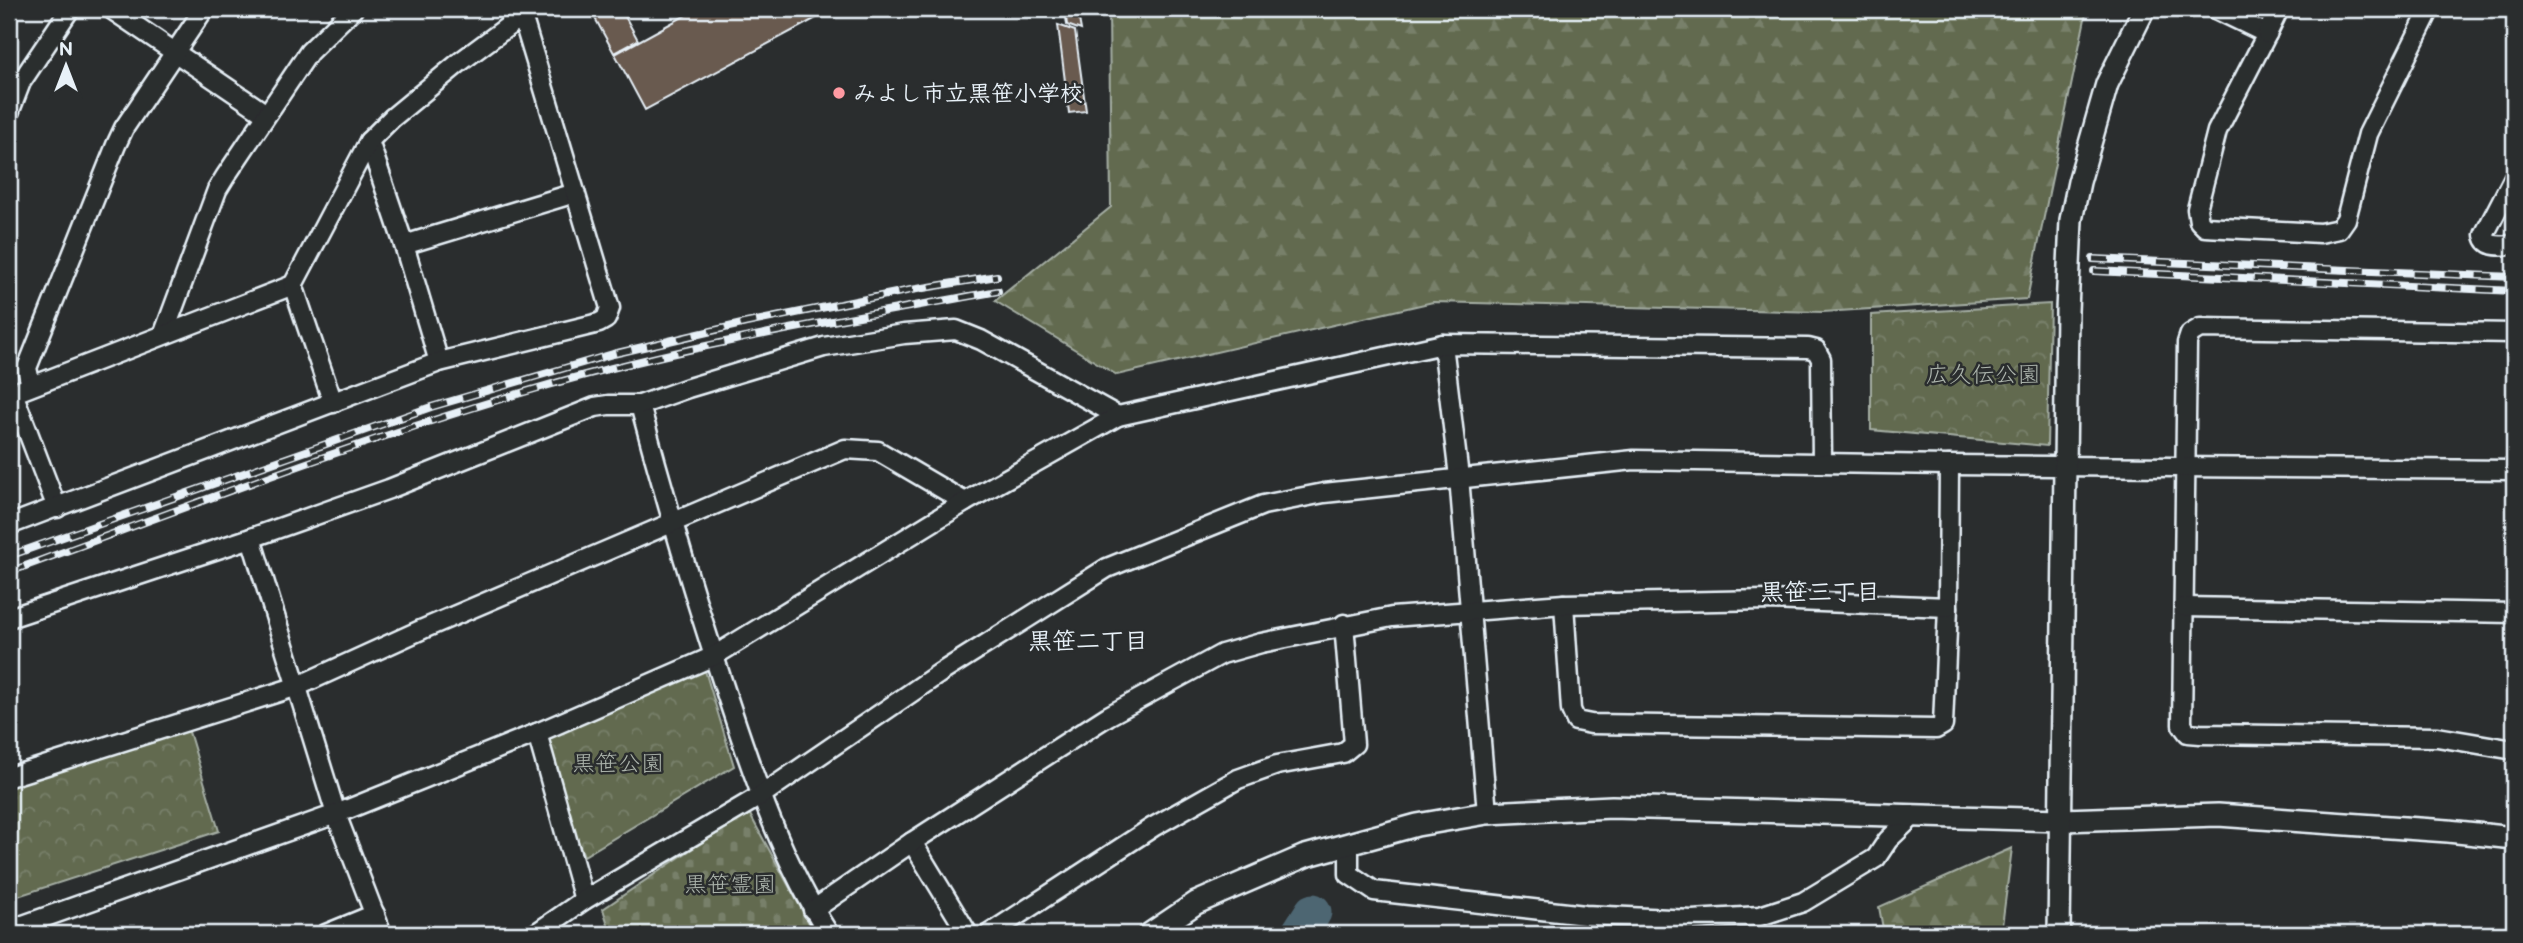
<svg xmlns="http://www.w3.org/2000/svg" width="2523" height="943" font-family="'Balsamiq Sans','Klee One',sans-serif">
	<defs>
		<pattern id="forest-firs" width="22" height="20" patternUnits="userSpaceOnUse" patternTransform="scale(1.75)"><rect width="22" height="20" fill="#626a50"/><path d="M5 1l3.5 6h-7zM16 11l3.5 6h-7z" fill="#78806a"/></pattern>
		<pattern id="cemetery-stones" width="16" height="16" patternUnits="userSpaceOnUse" patternTransform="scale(1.75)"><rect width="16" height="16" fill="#626a50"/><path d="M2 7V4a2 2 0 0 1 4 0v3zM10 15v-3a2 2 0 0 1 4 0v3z" fill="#78806a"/></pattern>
		<pattern id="park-crowns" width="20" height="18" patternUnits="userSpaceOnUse" patternTransform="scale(1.75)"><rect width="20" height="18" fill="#626a50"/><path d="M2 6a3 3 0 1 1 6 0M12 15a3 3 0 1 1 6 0" fill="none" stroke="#78806a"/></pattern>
	</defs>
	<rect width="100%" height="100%" fill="#2a2d2e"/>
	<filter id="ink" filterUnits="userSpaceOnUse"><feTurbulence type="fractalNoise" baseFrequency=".0143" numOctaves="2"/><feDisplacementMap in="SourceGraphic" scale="14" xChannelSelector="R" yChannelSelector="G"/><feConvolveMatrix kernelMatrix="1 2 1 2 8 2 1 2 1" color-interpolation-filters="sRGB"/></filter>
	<g filter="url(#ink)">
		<g fill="url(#forest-firs)" stroke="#a5aea4" stroke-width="2">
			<polygon points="1109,9 2087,9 2027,299 1823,312 1433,302 1117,375 995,301 1111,207"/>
			<polygon points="2012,848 2001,934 1884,934 1879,907"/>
		</g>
		<polygon fill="url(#cemetery-stones)" stroke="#a5aea4" stroke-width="2" points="748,811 815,934 611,934 603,909"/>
		<g fill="url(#park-crowns)" stroke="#a5aea4" stroke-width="2">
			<polygon points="2050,304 2047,446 1871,430 1871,315"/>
			<polygon points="700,654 734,766 584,856 537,733"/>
			<polygon points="187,725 219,831 9,899 9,780"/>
		</g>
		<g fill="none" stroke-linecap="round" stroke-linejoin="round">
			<polyline stroke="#4e6672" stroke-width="37" points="1299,934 1313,912"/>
		</g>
		<g fill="#695a50" stroke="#e8f1f8" stroke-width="2">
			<polygon points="590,9 621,9 638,40 614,53"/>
			<polygon points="697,9 833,9 645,110 615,54"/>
			<polygon points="1065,9 1077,9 1081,30 1067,25"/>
			<polygon points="1058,25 1075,31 1086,111 1069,113"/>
		</g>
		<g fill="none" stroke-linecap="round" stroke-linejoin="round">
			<g stroke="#e8f1f8" stroke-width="23">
				<g id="minor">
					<polyline points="111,9 266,114"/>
					<polyline points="2215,9 2267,34 2217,131 2197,209 2199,221 2205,227 2320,233 2339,229 2346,219 2368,134 2430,9"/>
					<polyline points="2267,34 2279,9"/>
					<polyline points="9,113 21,82 70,9"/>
					<polyline points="369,141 404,245 439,362"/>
					<path d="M2514,177L2484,235C2487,249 2502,245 2514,245"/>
					<polyline points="404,245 575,193"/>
					<polyline points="164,333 217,190 225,177 309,52 353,9"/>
					<polyline points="2514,333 2200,328 2190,334 2187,343 2182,725 2188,733 2200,734 2437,737 2514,750"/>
					<polyline points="1443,344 1459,477 1487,813"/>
					<polyline points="31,386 27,368 116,145 124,128 204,9"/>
					<polyline points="13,393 57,508"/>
					<polyline points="9,395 293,285"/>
					<polyline points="333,403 293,285 369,141 392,118 460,62 522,16"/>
					<path d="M640,405C667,506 697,606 730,705C756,784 784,864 829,934"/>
					<polyline points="9,525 439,362 599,323 606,319 610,308 520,9"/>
					<polyline points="251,538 336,814 382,934"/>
					<polyline points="1564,604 1571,710 1576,721 1591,724 1936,729 1943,725 1948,607 1949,465"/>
					<polyline points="2184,607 2514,613"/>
					<polyline points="9,618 251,538 389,489 595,407 608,405 640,405 688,388 824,347 904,334 956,330 981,340 1118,416"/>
					<polyline points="537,733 584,900"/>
					<polyline points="9,777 298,686 423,629 845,449 878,451 965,502"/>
					<polyline points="912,842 968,934"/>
					<polyline points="1349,845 1349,874 1374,891 1585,915 1692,920 1760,916 1803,902 1876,858 1888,840 1913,816"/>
					<polyline points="813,910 912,842 1108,716 1222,654 1261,643 1392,617 1564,604 1767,600 1948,607"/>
					<polyline points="9,930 336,814 537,733 714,656 965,502 1118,416 1443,344 1808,348 1816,350 1821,359 1822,461"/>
					<polyline points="326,934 375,914"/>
					<polyline points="535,934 584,900 760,796 940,673 1107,568 1263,505 1324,493 1634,460 1949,465 2514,470"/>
					<polyline points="989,934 1153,827 1238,779 1277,765 1343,753 1354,744 1344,624"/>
				</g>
			</g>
			<g stroke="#e8f1f8" stroke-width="26">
				<g id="tertiary">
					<polyline points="1150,934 1196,903 1305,856 1417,825 1487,813 1612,807 2062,820 2218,815 2448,831 2514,838"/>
					<polyline points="2059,934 2067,311 2071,220 2079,182 2107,84 2144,9"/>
				</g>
			</g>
			<use href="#minor" stroke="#2a2d2e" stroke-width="18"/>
			<use href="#tertiary" stroke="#2a2d2e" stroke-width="21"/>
			<g stroke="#e8f1f8" stroke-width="8">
				<g id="rail">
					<polyline points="2093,259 2514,277"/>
					<polyline points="2094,271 2514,291"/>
					<polyline points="9,556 431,407 613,354 746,323 911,290 997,276"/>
					<path d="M9,572C184,508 359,440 538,388C689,344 844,319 998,291"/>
				</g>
			</g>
			<use href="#rail" stroke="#2a2d2e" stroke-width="5" stroke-dasharray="16" stroke-linecap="butt"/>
		</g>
	</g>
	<circle fill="#ff9aa2" stroke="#2a2d2e" stroke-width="2.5" cx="839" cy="93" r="7"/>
	<g text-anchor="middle" stroke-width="5" stroke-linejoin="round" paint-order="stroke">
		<g font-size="23" font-weight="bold" fill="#e8f1f8" stroke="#2a2d2e" text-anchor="start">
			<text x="853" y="101">みよし市立黒笹小学校</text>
		</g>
		<g font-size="23" fill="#acb4ac" stroke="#2a2d2e">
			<text x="1983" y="382">広久伝公園</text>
			<text x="618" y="771">黒笹公園</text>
			<text x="730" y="892">黒笹霊園</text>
		</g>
		<g font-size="24" font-weight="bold" fill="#e8f1f8" stroke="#2a2d2e">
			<text x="1820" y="600">黒笹三丁目</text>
			<text x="1088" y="649">黒笹二丁目</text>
		</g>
	</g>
	<rect width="2523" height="943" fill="none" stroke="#2a2d2e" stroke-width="35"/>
	<rect x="18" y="18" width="2488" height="908" fill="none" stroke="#e8f1f8" stroke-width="2.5" filter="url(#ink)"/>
	<g transform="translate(66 66)" stroke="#2a2d2e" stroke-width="5" paint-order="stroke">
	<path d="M0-5L12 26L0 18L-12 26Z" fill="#e8f1f8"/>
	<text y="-10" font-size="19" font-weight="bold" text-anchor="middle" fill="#e8f1f8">N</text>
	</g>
</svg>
